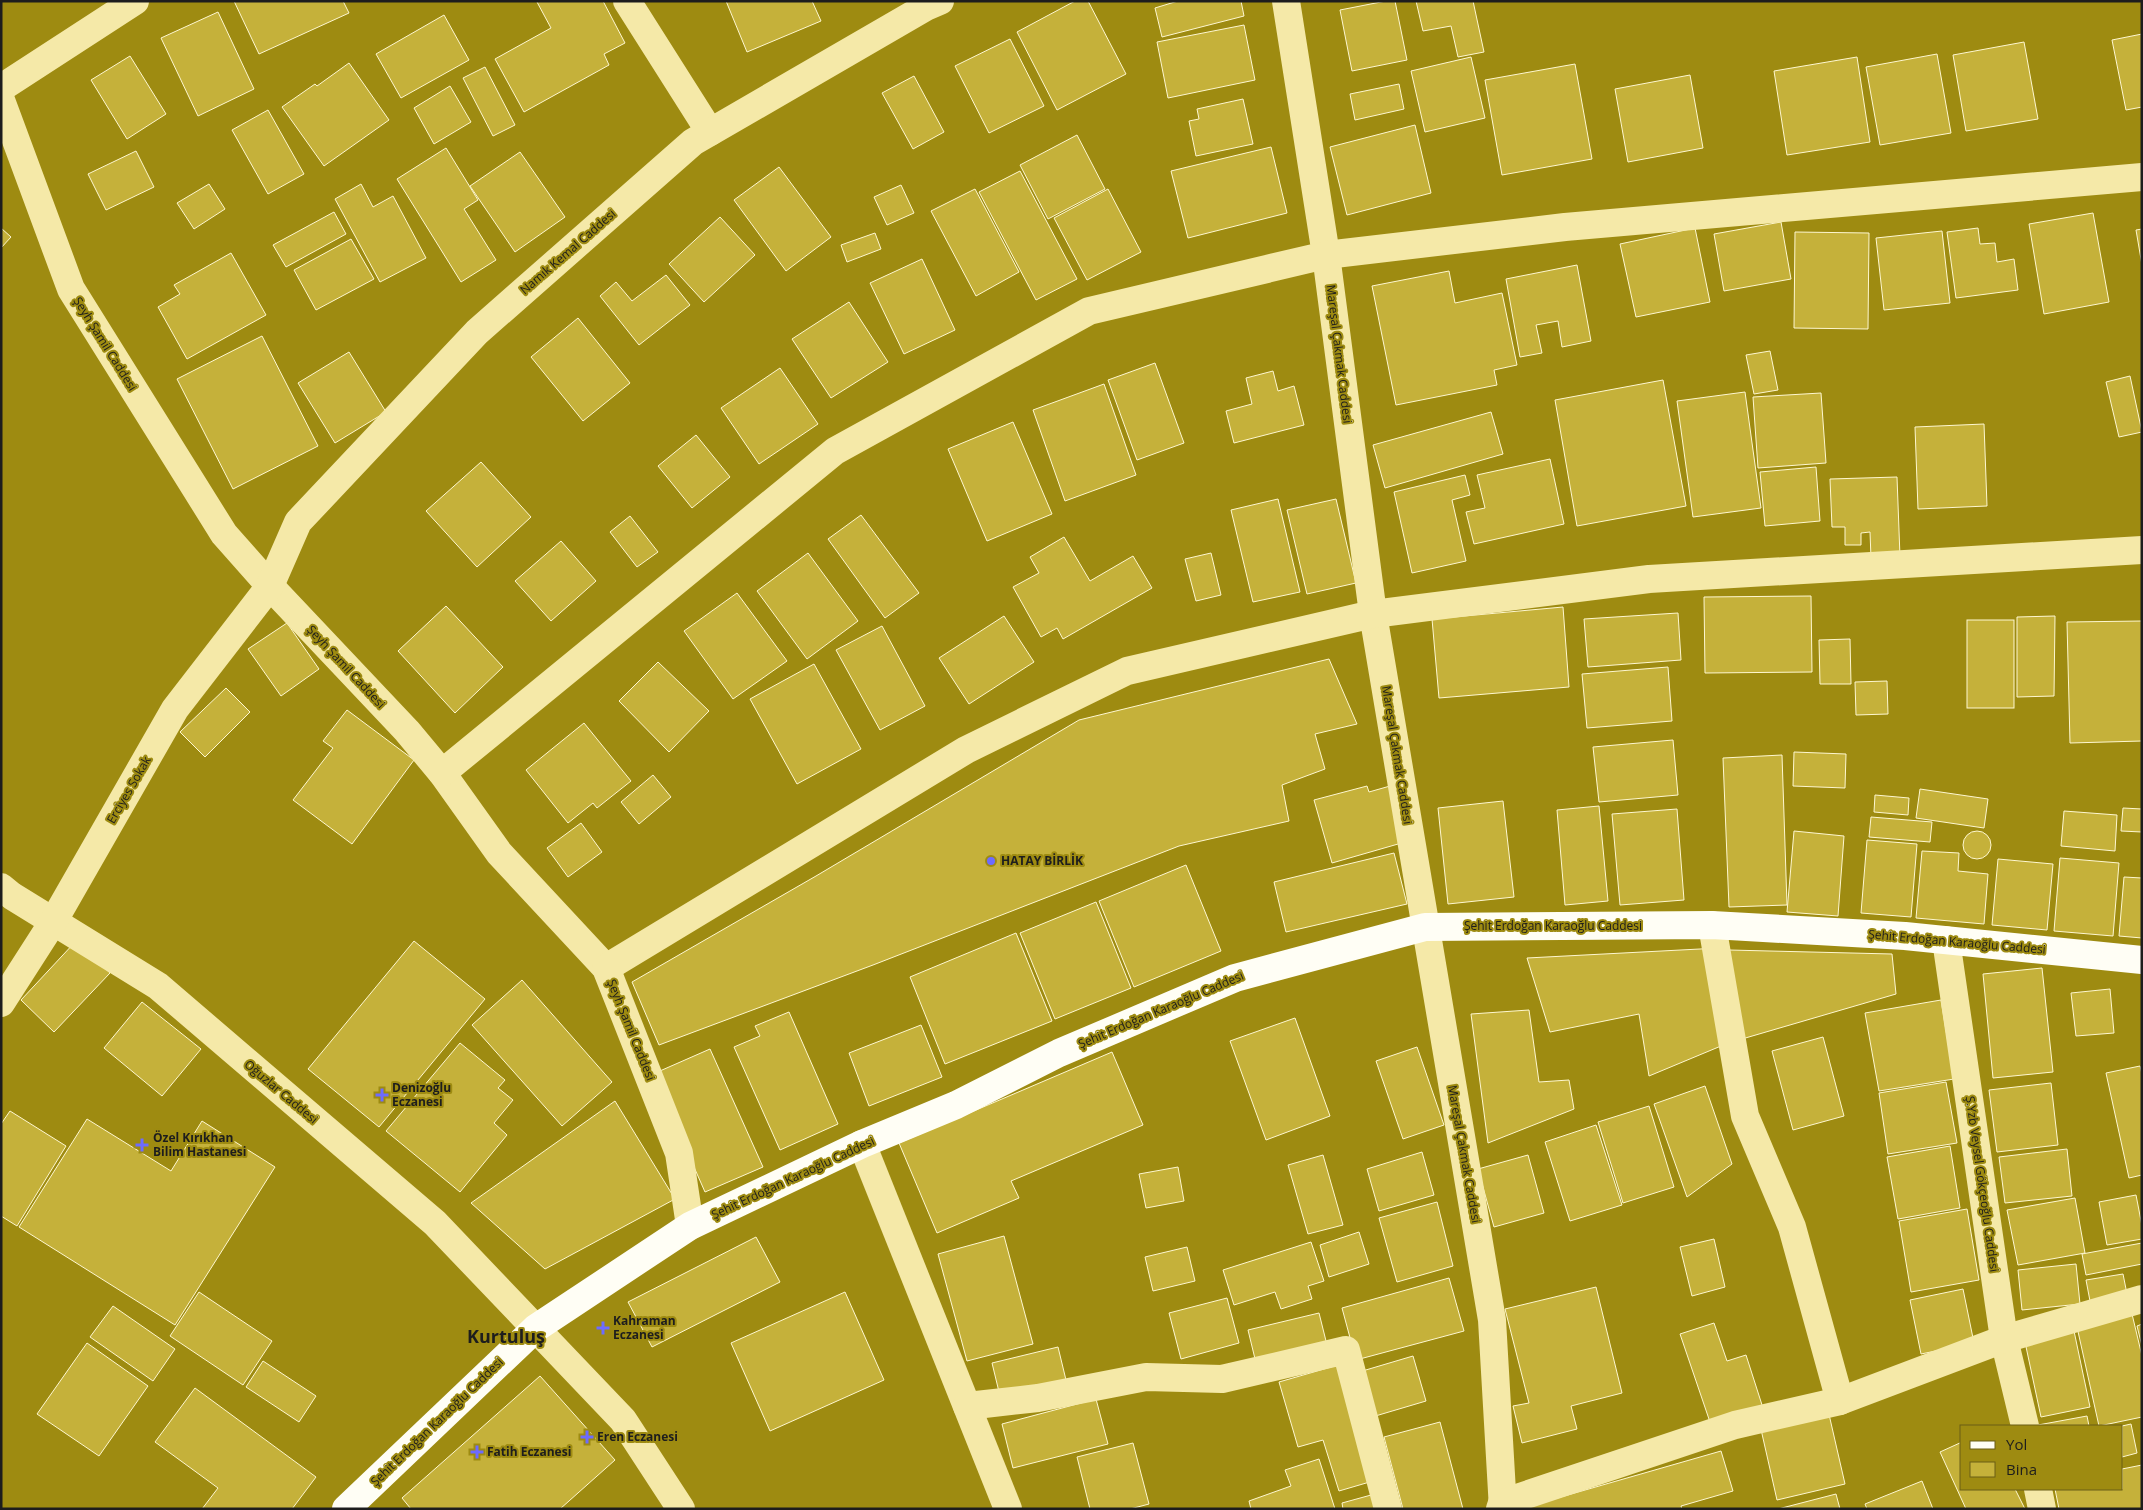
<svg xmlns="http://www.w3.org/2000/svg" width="2143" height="1510" font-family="'Open Sans',sans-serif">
	<rect width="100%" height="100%" fill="#9e8b11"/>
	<g fill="#c5b13a" stroke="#fef7d0">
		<polygon points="234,1 343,1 349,13 259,54"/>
		<polygon points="539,1 603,1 625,43 604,54 609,65 524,112 495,59 551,28 537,2"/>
		<polygon points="726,1 812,1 821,21 747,52"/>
		<polygon points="1075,1 1088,1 1126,74 1057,110 1017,32"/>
		<polygon points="1178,1 1241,1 1244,16 1162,37 1155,8"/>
		<polygon points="1386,1 1395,1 1407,60 1352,71 1340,10"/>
		<polygon points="1416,1 1473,1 1484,52 1458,57 1451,26 1423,31"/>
		<polygon points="218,12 254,89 198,116 161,38"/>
		<polygon points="444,15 469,60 401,98 376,54"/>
		<polygon points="1244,25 1255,80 1168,98 1157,42"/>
		<polygon points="2142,34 2142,107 2126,110 2112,40"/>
		<polygon points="1010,39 1044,106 989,133 955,66"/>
		<polygon points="2024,42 2038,119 1966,131 1953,55"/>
		<polygon points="1937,54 1951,133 1880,145 1866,67"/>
		<polygon points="130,56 166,114 127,139 91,80"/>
		<polygon points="1471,57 1485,118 1425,132 1411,71"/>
		<polygon points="1857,57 1870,142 1787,155 1774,71"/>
		<polygon points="349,63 389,120 324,166 282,107 315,84 317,86"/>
		<polygon points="1575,64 1592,159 1502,175 1485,80"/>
		<polygon points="485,67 515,125 493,136 463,78"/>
		<polygon points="1690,75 1703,148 1628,162 1615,89"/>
		<polygon points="914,76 944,132 913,149 882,93"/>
		<polygon points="1399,84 1404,109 1355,120 1350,94"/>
		<polygon points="450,86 471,122 434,144 414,108"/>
		<polygon points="1243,99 1253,144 1196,156 1189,121 1199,119 1197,109"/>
		<polygon points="268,110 304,174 268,194 232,130"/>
		<polygon points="1415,125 1431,193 1347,215 1330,147"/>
		<polygon points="1077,135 1105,189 1048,219 1020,165"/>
		<polygon points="1271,147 1287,213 1188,238 1171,171"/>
		<polygon points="446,148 478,200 464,209 496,260 461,282 397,179"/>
		<polygon points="136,151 154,187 106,210 88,174"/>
		<polygon points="520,152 565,217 515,252 470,186"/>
		<polygon points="779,167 831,237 786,271 734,200"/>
		<polygon points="1020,171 1077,279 1036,300 979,192"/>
		<polygon points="209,184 225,209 194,229 177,203"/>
		<polygon points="361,184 373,207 393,196 426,258 380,282 335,199"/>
		<polygon points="901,185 914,213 887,225 874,197"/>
		<polygon points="975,189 1019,272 976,296 931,211"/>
		<polygon points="1108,189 1141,252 1087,280 1054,218"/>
		<polygon points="334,212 346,234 286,267 273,245"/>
		<polygon points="2093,213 2109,302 2044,314 2029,224"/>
		<polygon points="720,217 755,255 704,302 669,264"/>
		<polygon points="1781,222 1791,279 1724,291 1714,234"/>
		<polygon points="1,228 11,237 1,248"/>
		<polygon points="1695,228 1710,302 1636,317 1620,244"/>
		<polygon points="1978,228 1980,244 1995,243 1997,262 2014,259 2018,290 1956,298 1947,232"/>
		<polygon points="2142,229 2142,265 2136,230"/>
		<polygon points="1942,231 1950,303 1884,310 1876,238"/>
		<polygon points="1795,232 1869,233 1868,329 1794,328"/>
		<polygon points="875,233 881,249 847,262 841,245"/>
		<polygon points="351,239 374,279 316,310 294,270"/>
		<polygon points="231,253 266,315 187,359 158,307 180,294 174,285"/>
		<polygon points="922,259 955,330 904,354 870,283"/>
		<polygon points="1577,265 1591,341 1562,347 1558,321 1536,325 1542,353 1520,357 1506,279"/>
		<polygon points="1449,271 1455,303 1502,293 1517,365 1494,370 1497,385 1396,405 1372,286"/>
		<polygon points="666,275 690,305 639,345 600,296 616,282 632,301"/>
		<polygon points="849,302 888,362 831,398 792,339"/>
		<polygon points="578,318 630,383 583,421 531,357"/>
		<polygon points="262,336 318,446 233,489 177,379"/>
		<polygon points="1770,351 1778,390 1754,394 1746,355"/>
		<polygon points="349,352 386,412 335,443 298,383"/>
		<polygon points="1155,363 1184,443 1137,460 1108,380"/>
		<polygon points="780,368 818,424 759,464 721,408"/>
		<polygon points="1273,371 1278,391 1294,386 1304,425 1234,443 1226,411 1252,404 1246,378"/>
		<polygon points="2130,376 2142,432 2119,437 2106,382"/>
		<polygon points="1663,380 1686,506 1577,526 1555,400"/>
		<polygon points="1104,384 1136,475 1065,501 1033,410"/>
		<polygon points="1745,392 1761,508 1693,517 1677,401"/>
		<polygon points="1821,393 1826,463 1758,468 1753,397"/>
		<polygon points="1491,412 1503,454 1385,488 1373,445"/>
		<polygon points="1013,422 1052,514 987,541 948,449"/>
		<polygon points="1984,424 1987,506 1918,509 1915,427"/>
		<polygon points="696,435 730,477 692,508 658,466"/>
		<polygon points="1550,459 1564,524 1474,544 1466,512 1485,508 1477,475"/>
		<polygon points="481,462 531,517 477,567 426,511"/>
		<polygon points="1816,467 1820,521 1765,526 1760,472"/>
		<polygon points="1465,475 1470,495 1452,500 1466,561 1412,573 1394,492"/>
		<polygon points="1897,477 1900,557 1871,558 1870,532 1861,533 1861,545 1845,545 1845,527 1832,527 1830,479"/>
		<polygon points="1278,499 1300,592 1253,602 1231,510"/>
		<polygon points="1336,499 1356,583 1307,594 1287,510"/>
		<polygon points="861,515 919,593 885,618 828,539"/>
		<polygon points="630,516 658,552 637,567 610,532"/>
		<polygon points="1064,537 1090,581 1133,556 1152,588 1063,639 1057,628 1041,637 1013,587 1039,573 1030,557"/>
		<polygon points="561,541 596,581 551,621 515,581"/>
		<polygon points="808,553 858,621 807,659 757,591"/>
		<polygon points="1211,553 1221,595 1196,601 1185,559"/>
		<polygon points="737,593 787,661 733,699 684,631"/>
		<polygon points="1811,596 1812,672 1705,673 1704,597"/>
		<polygon points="446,606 503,667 455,713 398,651"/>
		<polygon points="1563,607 1569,687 1439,698 1432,619"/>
		<polygon points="1678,613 1681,660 1588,667 1584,619"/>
		<polygon points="1004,616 1034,662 969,704 939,658"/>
		<polygon points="2055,616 2054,696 2017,697 2017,617"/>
		<rect x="1967" y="620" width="47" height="88"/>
		<polygon points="2142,621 2142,741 2070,743 2067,622"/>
		<polygon points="287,623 319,669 281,696 248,649"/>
		<polygon points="882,626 925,706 880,730 836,650"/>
		<polygon points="1850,639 1851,684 1820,684 1819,640"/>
		<polygon points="1329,659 1357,724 1315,734 1325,769 1282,785 1289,821 1179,846 873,965 659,1045 632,982 816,876 1079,720"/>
		<polygon points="658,662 709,711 669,752 619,701"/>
		<polygon points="814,664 861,749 797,784 750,699"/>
		<polygon points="1668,667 1672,721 1587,728 1582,674"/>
		<polygon points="1887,681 1888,714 1856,715 1855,682"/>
		<polygon points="226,688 250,712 205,757 180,732"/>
		<polygon points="347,710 414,760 352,844 293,800 333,748 323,741"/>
		<polygon points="584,723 631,781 597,808 593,803 568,823 526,770"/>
		<polygon points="1673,740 1678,795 1599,802 1593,747"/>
		<polygon points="1794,752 1846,754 1845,788 1793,786"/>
		<polygon points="1782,755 1787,905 1729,907 1723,758"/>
		<polygon points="653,775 671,797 639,824 621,802"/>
		<polygon points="1367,786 1369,792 1390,786 1405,842 1332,863 1314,800"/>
		<polygon points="1920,789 1988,799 1984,828 1916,818"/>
		<polygon points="1875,795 1909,798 1908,815 1874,812"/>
		<polygon points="1503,801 1514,897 1448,904 1438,808"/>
		<polygon points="1599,806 1608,901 1565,905 1557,810"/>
		<polygon points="2123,808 2142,809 2142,832 2121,831"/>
		<polygon points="1677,809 1684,900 1620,905 1612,814"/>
		<polygon points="2064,811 2117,815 2115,851 2061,846"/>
		<polygon points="1871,817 1932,822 1930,842 1869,837"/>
		<polygon points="581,823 602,852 568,877 547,848"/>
		<circle cx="1977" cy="845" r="14"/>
		<polygon points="1794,831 1844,836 1838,916 1787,912"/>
		<polygon points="1867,840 1917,844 1911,917 1861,913"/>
		<polygon points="1922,851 1959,853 1958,871 1988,874 1984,924 1916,918"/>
		<polygon points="1394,853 1407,904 1286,932 1274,882"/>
		<polygon points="2060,858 2119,863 2113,936 2054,931"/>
		<polygon points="1998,859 2053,864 2047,930 1992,925"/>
		<polygon points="1186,865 1221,951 1134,987 1099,901"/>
		<polygon points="2124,877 2142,878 2142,938 2119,936"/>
		<polygon points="1096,902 1131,988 1055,1019 1020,933"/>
		<polygon points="1016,933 1052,1021 945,1064 910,977"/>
		<polygon points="76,941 110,973 54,1032 21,1000"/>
		<polygon points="414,941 485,999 379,1127 308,1069"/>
		<polygon points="1719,948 1733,1041 1649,1076 1639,1014 1550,1032 1527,958"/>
		<polygon points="1729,950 1892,954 1896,994 1742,1039"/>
		<polygon points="2042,968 2053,1072 1993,1078 1983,974"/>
		<polygon points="522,980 612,1082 562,1126 472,1025"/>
		<polygon points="2110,989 2114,1033 2076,1036 2071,993"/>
		<polygon points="1941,1000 1954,1079 1879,1091 1865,1013"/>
		<polygon points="142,1002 201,1049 162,1096 104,1048"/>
		<polygon points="1529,1010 1539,1082 1569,1080 1574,1109 1488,1143 1471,1014"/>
		<polygon points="789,1012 838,1124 780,1150 734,1047 760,1036 755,1026"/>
		<polygon points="1295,1018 1330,1116 1266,1140 1230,1041"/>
		<polygon points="921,1025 942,1077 869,1106 849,1053"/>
		<polygon points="1823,1037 1844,1116 1793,1130 1772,1051"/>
		<polygon points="460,1043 505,1080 498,1088 513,1100 494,1123 507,1135 460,1192 386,1131"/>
		<polygon points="1417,1047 1444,1125 1403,1139 1376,1061"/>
		<polygon points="710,1049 763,1167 705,1192 653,1074"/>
		<polygon points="1112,1052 1143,1125 1011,1181 1019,1198 937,1233 899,1143"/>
		<polygon points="2140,1066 2142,1074 2142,1175 2129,1178 2106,1073"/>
		<polygon points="1946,1082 1957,1143 1888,1154 1879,1093"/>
		<polygon points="2051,1083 2058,1145 1997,1152 1989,1090"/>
		<polygon points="1705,1086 1732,1164 1687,1197 1654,1104"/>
		<polygon points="615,1101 675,1199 545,1269 471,1203"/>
		<polygon points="1649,1106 1674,1187 1623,1203 1598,1122"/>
		<polygon points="10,1111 66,1146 17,1226 1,1216 1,1124"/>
		<polygon points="87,1119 171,1171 202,1121 275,1167 175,1325 19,1227"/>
		<polygon points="1596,1125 1622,1205 1570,1221 1545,1142"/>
		<polygon points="1950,1146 1960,1208 1898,1219 1887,1157"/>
		<polygon points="2067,1149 2072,1196 2005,1203 1999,1157"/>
		<polygon points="1422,1152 1434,1195 1379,1211 1367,1169"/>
		<polygon points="1323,1155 1343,1225 1308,1234 1288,1165"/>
		<polygon points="1528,1155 1544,1213 1494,1227 1478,1169"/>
		<polygon points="1178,1167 1184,1201 1146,1208 1139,1174"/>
		<polygon points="2136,1195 2142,1226 2142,1239 2107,1245 2099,1202"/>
		<polygon points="2075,1198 2085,1253 2018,1265 2007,1210"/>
		<polygon points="1437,1202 1453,1266 1397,1282 1379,1218"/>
		<polygon points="1967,1209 1979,1280 1911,1292 1899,1221"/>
		<polygon points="1359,1232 1369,1264 1329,1277 1320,1245"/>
		<polygon points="1004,1236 1033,1344 967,1361 938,1254"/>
		<polygon points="756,1237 780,1282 652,1347 628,1302"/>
		<polygon points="1714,1239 1725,1287 1692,1296 1680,1247"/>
		<polygon points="1311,1242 1324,1281 1308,1286 1312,1299 1281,1309 1275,1292 1234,1305 1223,1270"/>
		<polygon points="2142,1243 2142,1264 2086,1275 2082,1254"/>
		<polygon points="1187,1247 1195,1281 1153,1291 1145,1257"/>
		<polygon points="2076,1264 2080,1304 2022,1310 2018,1270"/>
		<polygon points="2123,1274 2127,1294 2090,1301 2086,1280"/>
		<polygon points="1449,1278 1464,1331 1356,1360 1342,1308"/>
		<polygon points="1596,1287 1622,1393 1571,1406 1577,1429 1522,1443 1513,1406 1529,1403 1505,1309"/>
		<polygon points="1963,1289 1974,1343 1921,1354 1910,1300"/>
		<polygon points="199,1292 272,1341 243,1385 170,1336"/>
		<polygon points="845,1292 884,1380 770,1431 731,1343"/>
		<polygon points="1227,1298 1239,1343 1181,1359 1169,1313"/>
		<polygon points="113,1306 175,1349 153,1381 90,1337"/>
		<polygon points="1319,1313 1327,1345 1256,1363 1248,1330"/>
		<polygon points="2132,1314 2142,1356 2142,1417 2099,1426 2077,1327"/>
		<polygon points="1714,1323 1727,1361 1746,1355 1763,1408 1711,1425 1680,1334"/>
		<polygon points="2142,1324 2142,1346 2137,1326"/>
		<polygon points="2074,1331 2090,1407 2041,1417 2025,1342"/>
		<polygon points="87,1343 148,1386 99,1456 37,1414"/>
		<polygon points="1058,1347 1066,1380 1000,1396 992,1363"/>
		<polygon points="1413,1356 1426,1401 1372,1417 1359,1372"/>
		<polygon points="263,1361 316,1396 299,1422 246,1387"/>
		<polygon points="1338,1365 1373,1481 1339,1491 1323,1440 1298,1447 1279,1382"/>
		<polygon points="540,1376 615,1460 560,1509 411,1509 402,1498"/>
		<polygon points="195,1388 316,1477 292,1509 202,1509 218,1488 155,1442"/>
		<polygon points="1096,1399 1108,1444 1013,1468 1002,1424"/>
		<polygon points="1828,1410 1845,1484 1777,1500 1760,1425"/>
		<polygon points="2087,1416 2089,1426 2038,1426 2038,1425"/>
		<polygon points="1440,1422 1463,1509 1403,1509 1384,1437"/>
		<polygon points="2131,1424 2137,1453 2122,1457 2122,1426"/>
		<polygon points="1962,1442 1962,1489 2015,1489 2025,1509 1966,1509 1940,1452"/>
		<polygon points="1133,1443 1149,1504 1130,1509 1090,1509 1077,1457"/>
		<polygon points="1721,1451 1733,1491 1681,1506 1682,1509 1519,1509"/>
		<polygon points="1319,1459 1335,1509 1251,1509 1249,1501 1291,1486 1285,1470"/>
		<polygon points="2142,1465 2142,1509 2059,1509 2055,1489 2122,1489 2122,1469"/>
		<polygon points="1922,1481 1933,1509 1867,1509 1865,1504"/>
		<polygon points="1382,1492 1387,1509 1343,1509 1342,1503"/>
		<polygon points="1836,1494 1840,1509 1778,1509"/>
	</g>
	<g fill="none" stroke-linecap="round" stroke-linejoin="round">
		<g stroke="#f5e9a8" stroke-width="28">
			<polyline points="627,1 710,132"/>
			<polyline points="1286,1 1326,255 1373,614 1492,1320 1503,1509"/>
			<polyline points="1,88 135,1"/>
			<polyline points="1,100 71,289 224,534 270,586 407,731 442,773 499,853 606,968 679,1153 690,1226"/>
			<polyline points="442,773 835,451 1089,311 1326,255 1565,227 2142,177"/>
			<polyline points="1,887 12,896 158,986 435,1223 623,1420 681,1509"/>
			<polyline points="1712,925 1745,1116 1792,1227 1840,1401"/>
			<polyline points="1946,940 2004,1339 2025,1426"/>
			<polyline points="606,968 966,750 1127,671 1373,614 1649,579 2142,550"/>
			<polyline points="1,1003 53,922 175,709 270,586 298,522 477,332 693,142 926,7 940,1"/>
			<polyline points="862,1144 1008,1509"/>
			<polyline points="967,1406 1038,1398 1146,1377 1222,1379 1346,1350 1388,1509"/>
			<polyline points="2038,1489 2042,1509"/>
			<polyline points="1500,1509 1502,1503 1735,1425 1840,1401 2004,1339 2142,1299"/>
		</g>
		<polyline stroke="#fffef5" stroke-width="28" points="346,1509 536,1328 690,1226 862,1144 956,1105 1059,1053 1235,978 1425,927 1712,925 1905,936 2142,960"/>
	</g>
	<g fill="#6d6bff" stroke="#9e8b11" stroke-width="2">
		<circle cx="991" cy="861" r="5"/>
		<path d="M379.5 1087.5h5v5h5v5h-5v5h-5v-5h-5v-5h5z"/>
		<path d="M139.5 1137.5h5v5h5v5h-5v5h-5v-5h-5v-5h5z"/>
		<path d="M600.5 1320.5h5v5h5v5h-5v5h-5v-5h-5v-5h5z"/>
		<path d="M584.5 1429.5h5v5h5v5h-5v5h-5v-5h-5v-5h5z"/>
		<path d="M474.5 1444.5h5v5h5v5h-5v5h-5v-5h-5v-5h5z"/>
	</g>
	<g text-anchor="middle" stroke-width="4" stroke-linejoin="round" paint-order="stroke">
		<g font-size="12" fill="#1d1d1d" stroke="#9e8b11">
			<text transform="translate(568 252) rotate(-41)" y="4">Namık Kemal Caddesi</text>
			<text transform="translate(105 344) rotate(58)" y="4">Şeyh Şamil Caddesi</text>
			<text transform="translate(1339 354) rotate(83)" y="4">Mareşal Çakmak Caddesi</text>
			<text transform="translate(346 667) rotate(47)" y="4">Şeyh Şamil Caddesi</text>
			<text transform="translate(1397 755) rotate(81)" y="4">Mareşal Çakmak Caddesi</text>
			<text transform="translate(129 790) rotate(-60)" y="4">Erciyes Sokak</text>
			<text x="1553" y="930">Şehit Erdoğan Karaoğlu Caddesi</text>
			<text transform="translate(1957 942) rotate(5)" y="4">Şehit Erdoğan Karaoğlu Caddesi</text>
			<text transform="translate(1161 1010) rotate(-23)" y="4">Şehit Erdoğan Karaoğlu Caddesi</text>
			<text transform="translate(631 1030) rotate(68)" y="4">Şeyh Şamil Caddesi</text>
			<text transform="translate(281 1092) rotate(40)" y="4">Oğuzlar Caddesi</text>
			<text transform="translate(1464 1154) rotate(80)" y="4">Mareşal Çakmak Caddesi</text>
			<text transform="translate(793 1178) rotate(-25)" y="4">Şehit Erdoğan Karaoğlu Caddesi</text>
			<text transform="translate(1982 1184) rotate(82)" y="4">Ş.Yzb Veysel Gökçeoğlu Caddesi</text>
			<text transform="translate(437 1422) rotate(-44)" y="4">Şehit Erdoğan Karaoğlu Caddesi</text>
		</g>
		<g font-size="12" font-weight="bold" fill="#1d1d1d" stroke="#9e8b11" text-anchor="start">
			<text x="1001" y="865">HATAY BİRLİK</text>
			<text x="392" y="1092">Denizoğlu<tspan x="392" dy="14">Eczanesi</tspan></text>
			<text x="153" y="1142">Özel Kırıkhan<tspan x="153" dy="14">Bilim Hastanesi</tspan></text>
			<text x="613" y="1325">Kahraman<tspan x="613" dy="14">Eczanesi</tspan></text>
			<text x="597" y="1441">Eren Eczanesi</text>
			<text x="487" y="1456">Fatih Eczanesi</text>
		</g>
		<g font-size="18" font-weight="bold" fill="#1d1d1d" stroke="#9e8b11">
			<text x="506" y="1343">Kurtuluş</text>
		</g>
	</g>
	<rect width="2143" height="1510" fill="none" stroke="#1d1d1d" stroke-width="5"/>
	<rect x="1960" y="1425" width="162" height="65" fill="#9e8b11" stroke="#6a5f16"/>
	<rect x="1970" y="1441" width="25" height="8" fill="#fffef5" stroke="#6a5f16"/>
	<text x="2006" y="1450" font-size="15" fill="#1d1d1d">Yol</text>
	<rect x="1970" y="1462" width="25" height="15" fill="#c5b13a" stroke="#6a5f16"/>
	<text x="2006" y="1475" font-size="15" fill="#1d1d1d">Bina</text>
</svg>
